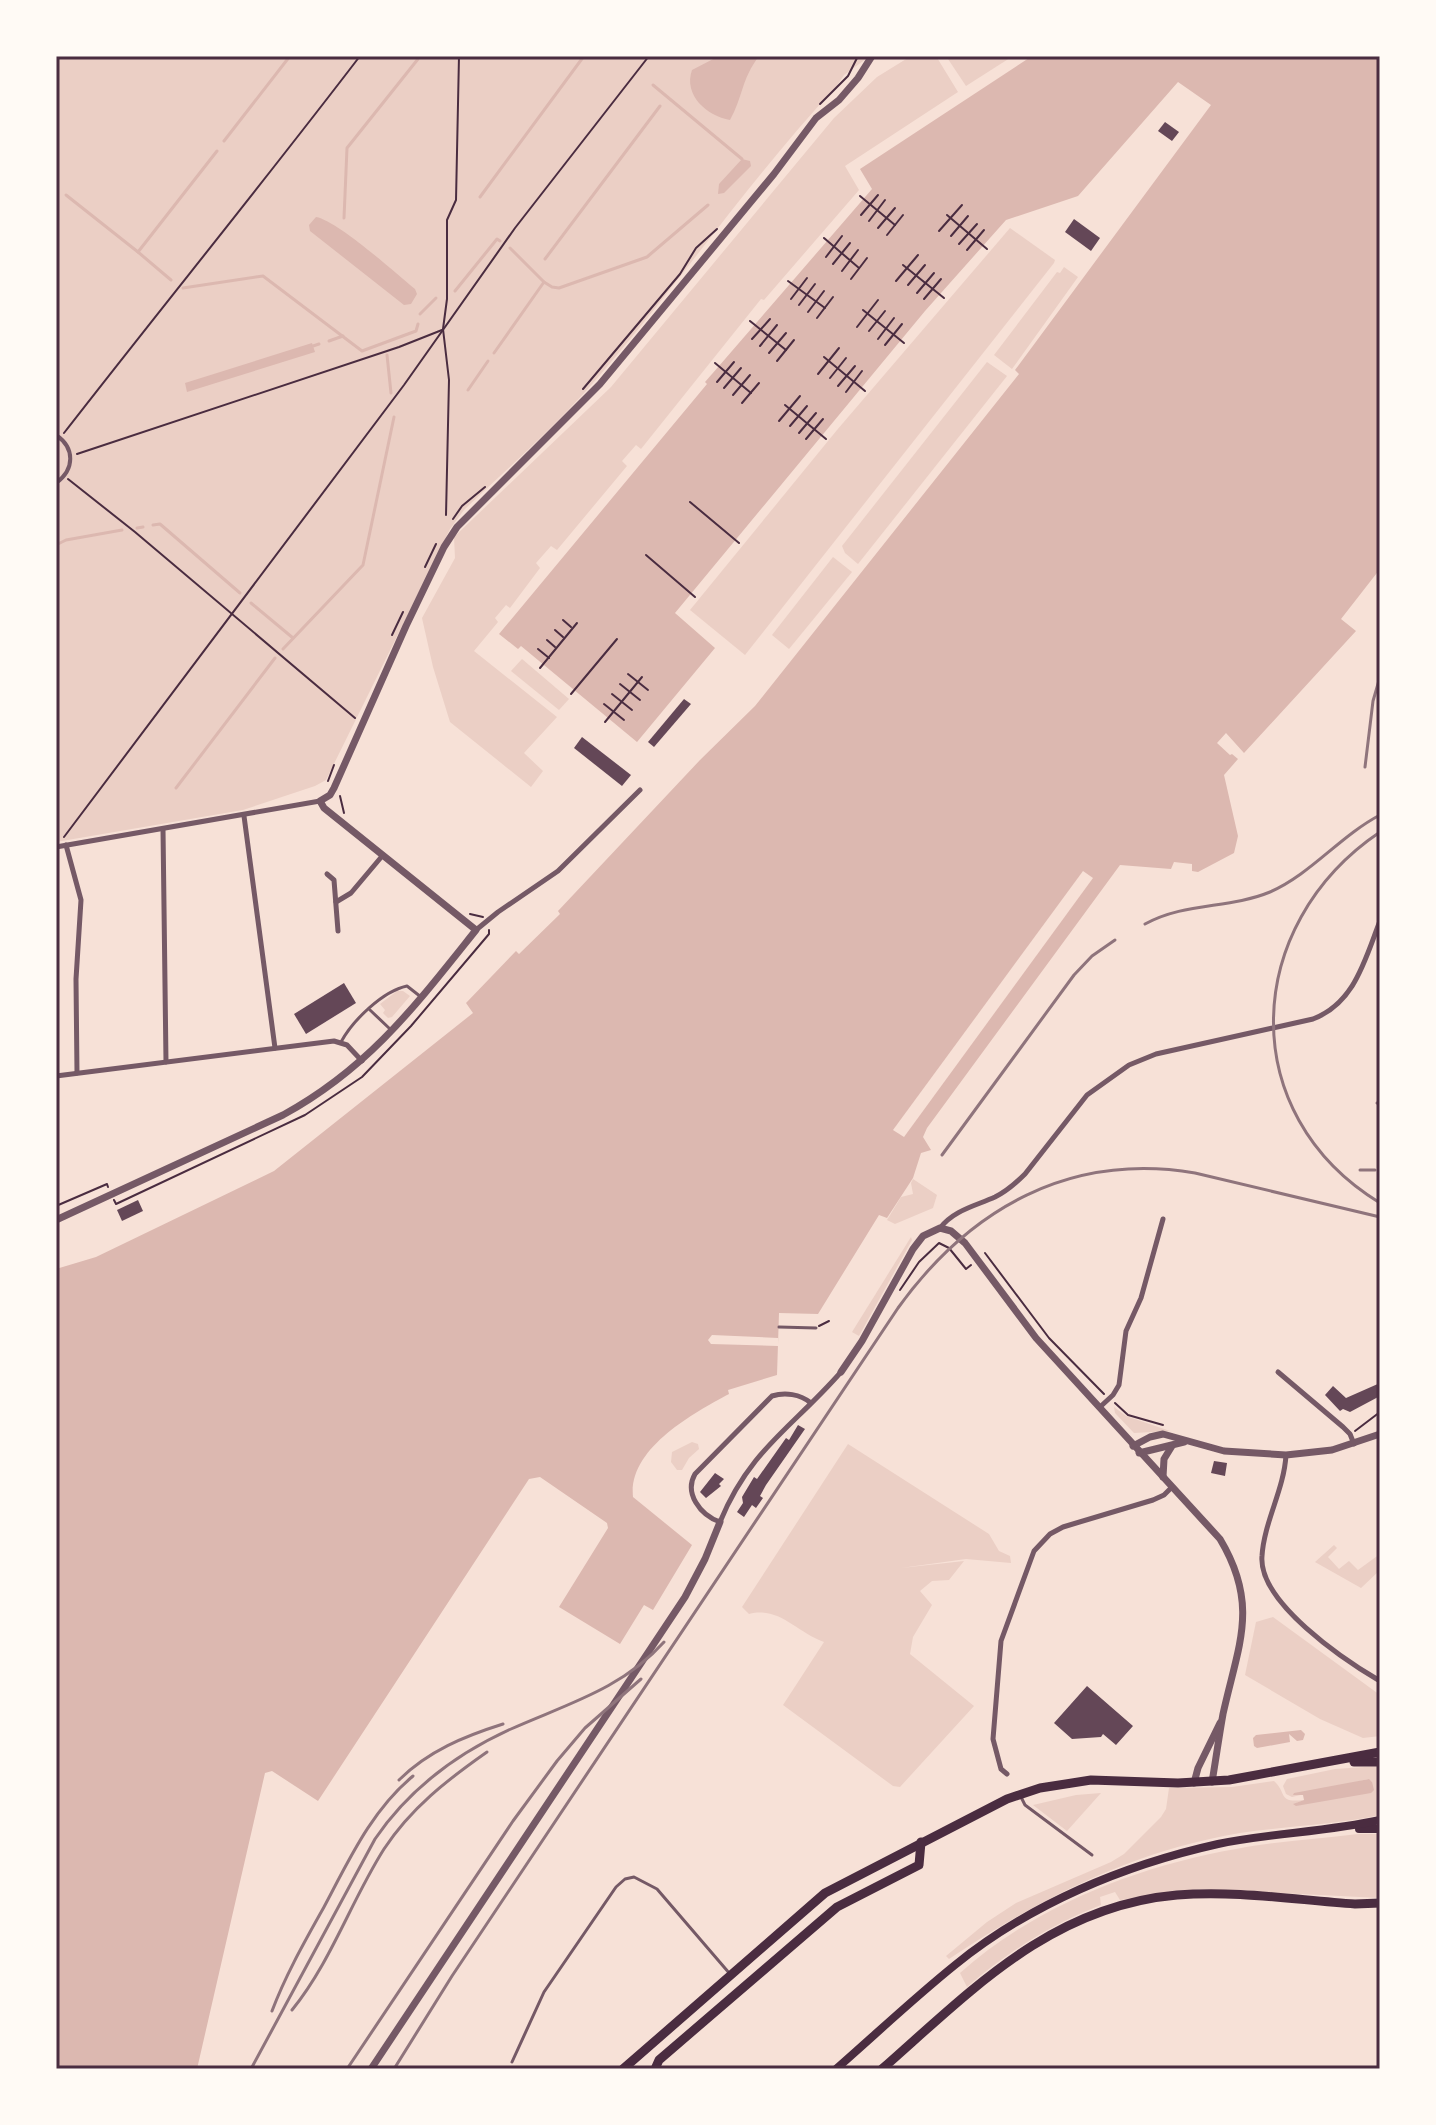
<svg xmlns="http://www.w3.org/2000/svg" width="1436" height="2125" font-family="'Work Sans',sans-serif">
	<rect width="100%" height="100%" fill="#f7e1d7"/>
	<g fill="#ebcfc5">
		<path d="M56,56H870L844,75L836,87C746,183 673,293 586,391C548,433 505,471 464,510L450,529L326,780L315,786L243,810L56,842Z"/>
		<polygon points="911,56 936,56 958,92 845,166 859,190 764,300 761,299 641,449 636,445 622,461 627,466 557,550 551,546 536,563 540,568 510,608 506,605 495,618 498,622 474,651 557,717 524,753 543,771 531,787 450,722 433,667 422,618 455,558 454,537 611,387 834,118 877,77"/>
		<polygon points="946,56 1013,56 966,86"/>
		<polygon points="1010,228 1055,260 1054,263 745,655 690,610 837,430"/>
		<polygon points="1064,267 1078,277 1012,369 994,355 1057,272 1060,273"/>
		<polygon points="987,362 1007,376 858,564 845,553 842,546"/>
		<polygon points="833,557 852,572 789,649 772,635"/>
		<polygon points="522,659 569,699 559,710 511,671"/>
		<polygon points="397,991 403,991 410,996 392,1017 388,1018 383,1013 385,1010 380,1004"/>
		<polygon points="913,1179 937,1195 933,1208 895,1224 887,1220 901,1197 913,1194 911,1183"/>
		<polygon points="911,1237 912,1240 859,1336 852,1332"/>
		<polygon points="1114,1407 1126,1416 1170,1431 1134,1433 1115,1413"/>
		<polygon points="692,1442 698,1444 699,1449 689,1458 682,1470 677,1470 671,1462 672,1452"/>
		<path d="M848,1444L989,1534L999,1551L1010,1556L1011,1563L966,1559L901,1568L964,1561L949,1580L932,1581L920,1591L932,1605L913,1637L910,1654L974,1706L900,1787L893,1786L783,1705L824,1642C796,1632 779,1606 749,1614L742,1607Z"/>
		<polygon points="1334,1545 1337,1548 1328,1557 1339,1569 1349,1561 1358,1570 1380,1554 1380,1570 1361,1588 1315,1562"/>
		<polygon points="1273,1617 1380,1695 1380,1736 1363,1738 1320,1719 1245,1675 1256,1622"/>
		<path d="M1380,1766V1815C1334,1825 1286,1826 1240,1833C1132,1851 1039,1899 949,1959L946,1956L987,1922L1016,1903L1111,1862L1124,1854L1161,1817L1166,1809L1169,1788L1232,1787L1274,1781C1288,1794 1277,1803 1304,1800L1294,1804L1372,1782L1368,1779L1292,1797L1286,1794L1283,1786L1287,1779L1335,1769Z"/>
		<polygon points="1101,1793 1067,1831 1033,1805 1076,1795"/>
		<path d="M1358,1834H1380V1898L1199,1889L1120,1900L1115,1892L1100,1897L1101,1905C1050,1925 1009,1951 967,1987L960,1973C1035,1906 1138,1866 1236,1849C1276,1841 1318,1839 1358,1834Z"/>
	</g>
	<g fill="#dcb8b0">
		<path d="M719,56H759C741,80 743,97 730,120C707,116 683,95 692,70Z"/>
		<path d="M1032,56H1380V569L1341,619L1356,631L1244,753L1226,733L1217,743L1230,755L1232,754L1238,759L1224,775L1238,836L1234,853L1198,872L1192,871V864L1174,862L1171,869L1120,865L927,1128L923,1137L931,1150L921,1153L913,1178L887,1218L879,1215L818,1314L779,1313L777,1375L728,1390L729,1394C692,1414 628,1449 633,1497L692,1545L653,1610L644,1605L620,1644L559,1607L608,1528L607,1523L540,1477L529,1479L318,1801L272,1771L265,1773L197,2069H56V1451L58,1448L56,1446V1269L96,1257L274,1171L473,1013L466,1003L516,951L519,954L560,914L558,911L700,760L755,706L1019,374L1015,370L1211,105L1178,82L1078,196L1006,220L925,311L675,613L715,648L637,742L521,646L518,649L499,634L707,384L705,382L719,366L872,189L860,169Z"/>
		<polygon points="742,159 750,161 751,166 724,193 718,194 719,184"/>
		<path d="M316,217C338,221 394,272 415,289L417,294L411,304L404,305L310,231L309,225Z"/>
		<polygon points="312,343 315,352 187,392 185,383"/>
		<polygon points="1301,1730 1305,1734 1303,1740 1297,1741 1289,1734 1290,1742 1257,1748 1254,1746 1253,1738 1256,1735"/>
		<polygon points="1369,1779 1372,1782 1374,1790 1371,1793 1296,1806 1293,1804 1304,1800 1303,1795 1293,1795 1294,1793"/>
	</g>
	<g fill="#f7e1d7">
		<polygon points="1083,871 1093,878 904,1137 893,1130"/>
		<polygon points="712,1335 778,1338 778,1346 711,1344 708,1340"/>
	</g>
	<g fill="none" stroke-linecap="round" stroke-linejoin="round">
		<g stroke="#dcb8b0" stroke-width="3">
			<polyline points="653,85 742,159"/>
			<polyline points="224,141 290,56"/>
			<polyline points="66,195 138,252"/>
			<polyline points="480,197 584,56"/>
			<polyline points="344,218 347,148 418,59"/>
			<polyline points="545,259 660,106"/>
			<polyline points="171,280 138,252 217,151"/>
			<polyline points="544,282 552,287 559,288 647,257 708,205"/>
			<polyline points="183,288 263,276 362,351 416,331 418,324"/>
			<polyline points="455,291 497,239 500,241"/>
			<polyline points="420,314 436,298"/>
			<polyline points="329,341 343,336"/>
			<polyline points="313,346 319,344"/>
			<polyline points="494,353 544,282 510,248"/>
			<polyline points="387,355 391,393"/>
			<polyline points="468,390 488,361"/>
			<polyline points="153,525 160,524 240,593"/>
			<polyline points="137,528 143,527"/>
			<polyline points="56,545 66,540 122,530"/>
			<polyline points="251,603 293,638"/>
			<polyline points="283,649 363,565 394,417"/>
			<polyline points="176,788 275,658"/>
		</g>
	</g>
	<g fill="#644757">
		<polygon points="1165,122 1179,132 1172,141 1158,131"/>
		<polygon points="1074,219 1100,238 1091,251 1065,232"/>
		<polygon points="684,699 691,704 654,747 648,742"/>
		<polygon points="582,737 631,775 622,786 574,748"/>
		<polygon points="344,983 356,1003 306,1034 294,1014"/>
		<polygon points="138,1200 143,1211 122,1221 117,1210"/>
		<polygon points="1380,1383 1380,1396 1350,1412 1343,1409 1340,1411 1325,1395 1333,1386 1346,1398"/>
		<polygon points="798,1425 805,1429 766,1485 760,1496 763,1498 756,1508 752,1505 744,1517 737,1512 743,1503 742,1497 754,1477 757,1479 786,1438 789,1440"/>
		<polygon points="1214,1461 1227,1463 1225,1476 1211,1473"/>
		<polygon points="715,1473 724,1479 719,1484 721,1486 706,1498 700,1492"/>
		<polygon points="1087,1686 1133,1726 1116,1745 1103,1734 1101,1737 1072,1739 1054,1723"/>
	</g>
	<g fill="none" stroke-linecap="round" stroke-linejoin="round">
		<g stroke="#4a2c40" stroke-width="2">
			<polyline points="820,104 848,76 858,56"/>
			<polyline points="860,196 895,225"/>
			<polyline points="861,215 878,195"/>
			<polyline points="947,215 987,249"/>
			<polyline points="869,221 885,200"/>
			<polyline points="878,228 895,208"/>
			<polyline points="939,231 962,205"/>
			<polyline points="887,235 903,215"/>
			<polyline points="951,236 968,216"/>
			<polyline points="824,238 859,268"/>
			<polyline points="959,244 977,224"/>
			<polyline points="967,250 984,230"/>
			<polyline points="826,257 842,236"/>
			<polyline points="833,264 850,243"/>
			<polyline points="903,265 944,298"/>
			<polyline points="842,271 858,250"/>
			<polyline points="851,279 867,258"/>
			<polyline points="788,281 825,308"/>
			<polyline points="896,281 918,255"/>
			<polyline points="908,285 925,265"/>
			<polyline points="917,293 934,273"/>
			<polyline points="791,299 807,278"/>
			<polyline points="924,299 941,279"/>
			<polyline points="799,305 815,284"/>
			<polyline points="863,310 904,343"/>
			<polyline points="808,312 824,291"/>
			<polyline points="817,318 833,297"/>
			<polyline points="750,321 786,350"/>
			<polyline points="857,327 878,300"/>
			<polyline points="869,331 885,311"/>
			<polyline points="752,339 770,319"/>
			<polyline points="878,339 894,318"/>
			<polyline points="885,345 902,324"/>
			<polyline points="760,346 777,325"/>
			<polyline points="769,353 786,333"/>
			<polyline points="824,357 865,391"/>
			<polyline points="777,361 794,340"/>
			<polyline points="715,363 751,393"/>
			<polyline points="818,374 839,348"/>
			<polyline points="830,378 846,358"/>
			<polyline points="717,382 734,362"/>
			<polyline points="838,386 855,366"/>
			<polyline points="724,388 741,368"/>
			<polyline points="583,389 680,274 696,248 717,229"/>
			<polyline points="846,392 862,371"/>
			<polyline points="733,395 750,375"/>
			<polyline points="742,403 759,383"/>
			<polyline points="785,405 826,439"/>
			<polyline points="779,421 800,396"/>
			<polyline points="790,426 807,406"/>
			<path d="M64,433C162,307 263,183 360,56"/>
			<polyline points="799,433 816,413"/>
			<polyline points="806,439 823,419"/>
			<polyline points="77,454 399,347 442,330"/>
			<polyline points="68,479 135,532 355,718"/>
			<polyline points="690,502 739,543"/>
			<polyline points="446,515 449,380 443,329 447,299 447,220 456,200 459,56"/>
			<polyline points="453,519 462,506 485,487"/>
			<polyline points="646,555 695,597"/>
			<polyline points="425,567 436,544"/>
			<polyline points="563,620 571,627"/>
			<polyline points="555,630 563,637"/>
			<polyline points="392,635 403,612"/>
			<polyline points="547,640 555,647"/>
			<polyline points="538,649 549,658"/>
			<polyline points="540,668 577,623"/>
			<polyline points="628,674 648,690"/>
			<polyline points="620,684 640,700"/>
			<polyline points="571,694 617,639"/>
			<polyline points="612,694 632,710"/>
			<polyline points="604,704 624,720"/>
			<polyline points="605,722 642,677"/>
			<polyline points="328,781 334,765"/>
			<polyline points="340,796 344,813"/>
			<polyline points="64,837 404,385 515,228 649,56"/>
			<polyline points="470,914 483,917"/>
			<polyline points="114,1200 116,1204 305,1115 362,1077 411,1026 489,934 489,930"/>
			<polyline points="56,1206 107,1184 108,1187"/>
			<polyline points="985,1253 1049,1338 1104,1394"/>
			<polyline points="900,1290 919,1262 939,1243 949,1248 966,1269 971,1265"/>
			<polyline points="819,1326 829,1321"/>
			<polyline points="1115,1403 1128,1415 1163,1425"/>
			<polyline points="1355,1431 1380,1412"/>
		</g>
		<g stroke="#755966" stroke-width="3">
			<polyline points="370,1010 390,1029"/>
			<path d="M341,1042C353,1020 383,991 407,986L421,997"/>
			<polyline points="779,1327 816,1328"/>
			<polyline points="1021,1797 1025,1805 1092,1855"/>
			<polyline points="512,2062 544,1992 616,1887 625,1879 634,1877 657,1889 730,1974"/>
		</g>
		<path stroke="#755966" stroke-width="4" d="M56,435C75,448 75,469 56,483"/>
		<g stroke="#755966" stroke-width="5">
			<polyline points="244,816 275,1048"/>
			<polyline points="163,829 166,1062"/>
			<polyline points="66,845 81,900 76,979 77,1073"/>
			<polyline points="56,847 320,801"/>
			<polyline points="327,874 334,880 338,931"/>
			<polyline points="336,902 351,893 383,855"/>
			<polyline points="476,930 498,912 558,871 640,790"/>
			<polyline points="56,1076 334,1041 347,1045 362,1061"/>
			<path d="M940,1228C954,1210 975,1206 995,1197C1007,1191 1016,1183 1025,1174L1087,1095L1129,1065L1156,1054L1313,1019C1355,1003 1365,959 1380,921"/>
			<polyline points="1278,1372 1343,1427 1350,1434 1354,1444"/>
			<path d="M811,1403C800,1394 785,1392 772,1396L695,1474C684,1493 700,1515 720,1522C750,1449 792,1428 841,1372"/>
			<polyline points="1100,1407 1113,1395 1119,1385 1126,1331 1141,1298 1163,1219"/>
			<path d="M1286,1455C1284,1490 1264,1522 1262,1556C1258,1602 1344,1660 1380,1681"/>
			<polyline points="1007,1774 1001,1769 993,1739 1001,1641 1034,1551 1050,1534 1063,1527 1153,1500 1164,1495 1172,1487"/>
		</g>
		<g stroke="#755966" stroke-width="7">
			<path d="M56,1220L283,1115C369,1068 416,1005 476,930L324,808L320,801L330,795L334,788L406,626L444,547L457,527L600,384L774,174L816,118L839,100L858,78L872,56"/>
			<path d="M841,1372L862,1341L913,1249L923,1236L940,1228L951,1231L965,1243L1036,1338L1220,1539C1260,1606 1238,1645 1223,1714C1219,1736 1216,1759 1212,1782"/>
			<polyline points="1133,1446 1150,1437 1163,1434 1224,1451 1286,1455 1332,1450 1380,1434"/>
			<polyline points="1139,1453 1184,1442"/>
			<polyline points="1163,1477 1164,1459 1172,1446"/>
			<polyline points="1194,1783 1198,1768 1220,1723"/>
			<polyline points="371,2069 685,1597 705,1559 720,1522"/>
		</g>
		<g stroke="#4a2c40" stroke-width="8">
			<polyline points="1359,1829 1380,1829"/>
			<path d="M836,2069C876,2034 914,1998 955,1965C1030,1904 1124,1865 1218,1844C1271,1833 1326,1832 1380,1820"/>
		</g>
		<g stroke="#4a2c40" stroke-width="9">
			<polyline points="1354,1762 1380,1762"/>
			<polyline points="623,2069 825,1893 1007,1799 1040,1788 1091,1780 1178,1783 1229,1780 1380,1752"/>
			<polyline points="655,2069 659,2060 837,1907 919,1865 921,1842"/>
			<path d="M882,2069C972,1990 1051,1906 1177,1895C1235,1890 1296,1900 1355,1904L1380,1903"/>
		</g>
		<g stroke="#8f747c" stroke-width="3">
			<polyline points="1365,767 1373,701 1380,677"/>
			<path d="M1380,832C1242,925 1234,1114 1380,1203"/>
			<path d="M1145,924C1185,902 1229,909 1270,892C1311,874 1340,836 1380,815"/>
			<polyline points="1377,1103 1380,1104"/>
			<polyline points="942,1155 1074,975 1092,956 1115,940"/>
			<polyline points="1360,1170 1375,1170"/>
			<path d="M399,1780C428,1751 465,1736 503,1724"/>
			<path d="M292,2010C331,1962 351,1901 384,1849C411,1808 447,1780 487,1752"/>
			<path d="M272,2011C286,1974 305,1941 324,1907C349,1860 371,1811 413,1776"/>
			<path d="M251,2069L375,1839C409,1789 456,1754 511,1729C567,1704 622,1689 664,1642"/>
			<polyline points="347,2069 513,1821 557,1761 585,1728 641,1679"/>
			<path d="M394,2069L452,1976L898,1308C970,1208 1070,1152 1195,1173L1380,1217"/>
		</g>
	</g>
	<rect width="1436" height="2125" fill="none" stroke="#fffaf5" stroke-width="116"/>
	<rect x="58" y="58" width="1320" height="2009" fill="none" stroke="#4a2c40" stroke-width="3"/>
</svg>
